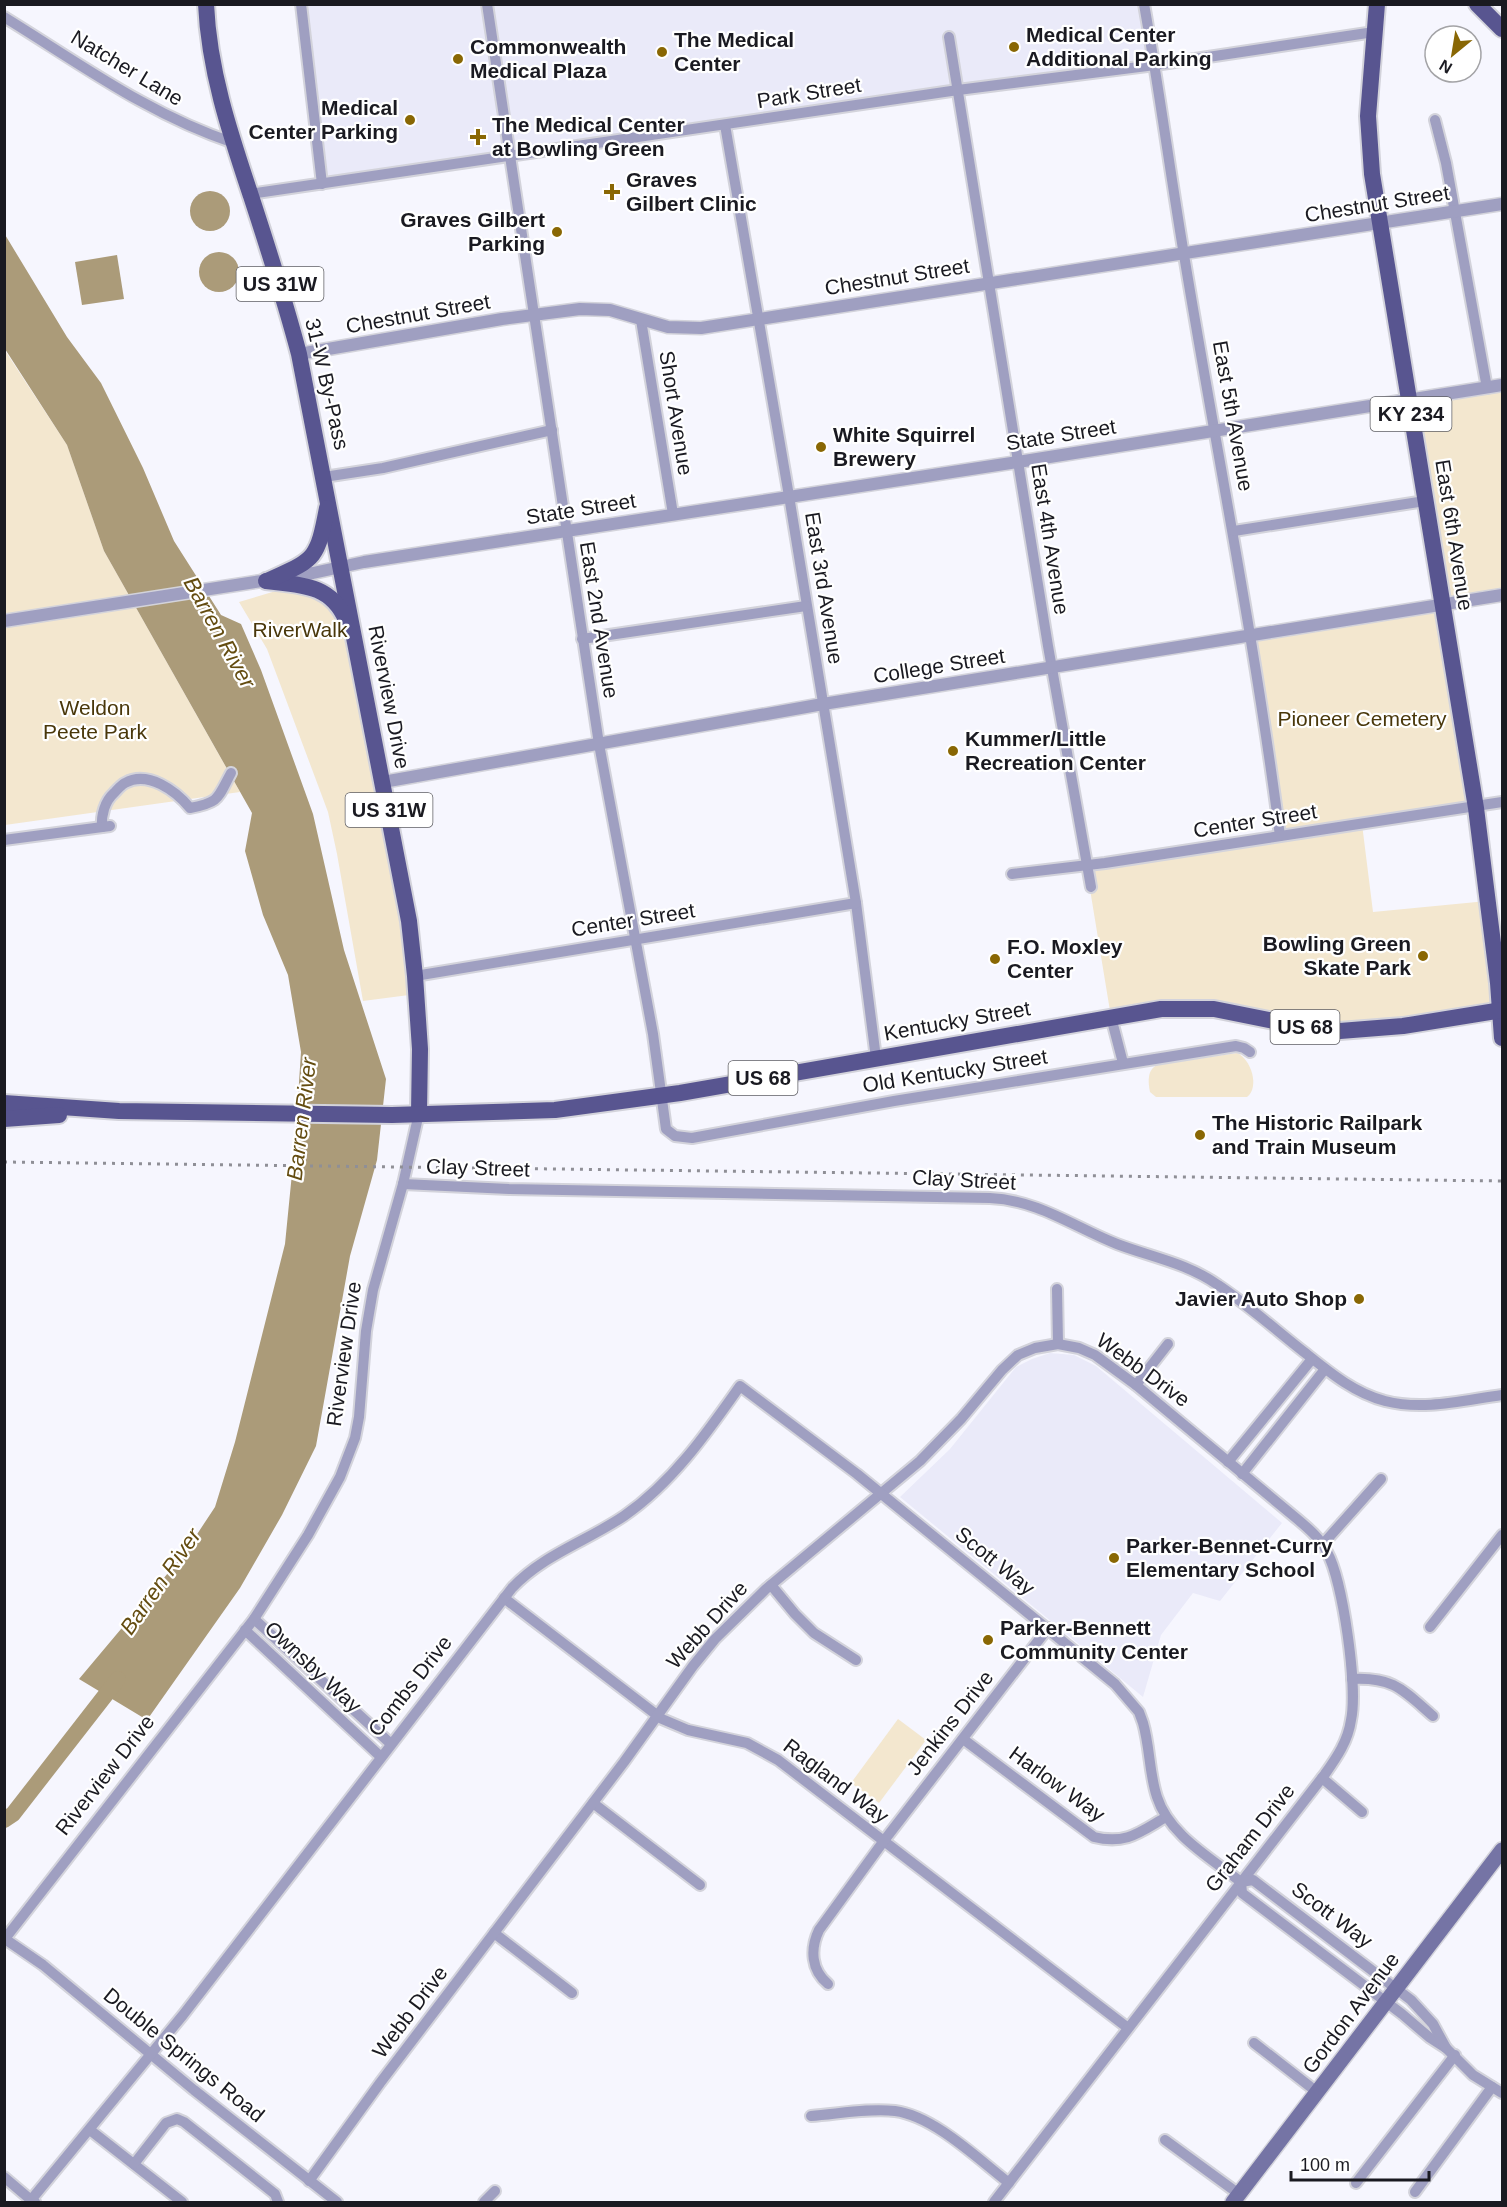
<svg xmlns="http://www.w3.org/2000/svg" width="1507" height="2207" font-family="Arial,sans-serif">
	<rect width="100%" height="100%" fill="#f6f6fe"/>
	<g fill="#eaeaf9">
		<polygon points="299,5 1144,5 1155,65 322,184"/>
		<polygon points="1050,1353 1074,1355 1096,1366 1282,1523 1220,1601 1193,1593 1161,1635 1143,1697 900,1497 950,1449 1016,1367 1032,1359"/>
	</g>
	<g fill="#f3e7cf">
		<polygon points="4,349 67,445 104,551 240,792 5,825"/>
		<polygon points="1502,385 1502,595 1443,605 1476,808 1362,824 1373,912 1487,901 1500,1011 1352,1031 1233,1012 1111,1017 1086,865 1280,836 1250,635 1443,605 1409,400"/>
		<polygon points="279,590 310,592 329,602 350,654 394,878 409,995 363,1001 337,854 328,812 267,649 239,602"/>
		<path d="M1237,1053C1251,1059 1260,1087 1247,1097H1156L1150,1092C1148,1082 1147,1070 1157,1065Z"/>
		<polygon points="898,1719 926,1740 879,1803 851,1783"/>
	</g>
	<g fill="#ab9b79">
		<circle cx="210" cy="211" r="20"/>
		<polygon points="4,233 67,337 101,383 143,468 174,541 221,615 241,624 261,670 313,814 344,950 386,1079 377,1160 350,1256 316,1446 282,1515 240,1588 147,1720 79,1679 184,1554 215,1507 235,1442 285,1244 295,1143 301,1052 288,975 263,915 245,851 252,813 104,551 67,445 5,349"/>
		<circle cx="219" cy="272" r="20"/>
		<polygon points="117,255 124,299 82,305 75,262"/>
	</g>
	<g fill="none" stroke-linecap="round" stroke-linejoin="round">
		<polyline stroke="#ab9b79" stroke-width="16" points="4,1820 13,1814 118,1679"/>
		<g stroke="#d3d3db" stroke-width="14">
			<g id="minor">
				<polyline points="301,4 322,184"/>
				<polyline points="487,4 599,744 653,1034 666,1129 675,1136 692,1138 894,1101 1236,1046 1244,1048 1250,1052"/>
				<path d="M1144,4C1159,88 1170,172 1184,255C1216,449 1255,641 1280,836"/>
				<path d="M4,17C79,63 149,115 234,143"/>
				<polyline points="949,37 1048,646 1091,887"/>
				<polyline points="1435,120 1446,163 1487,388"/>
				<polyline points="725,125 789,496 856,903 876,1058"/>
				<polyline points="250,194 958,90 1155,65 1374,32"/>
				<polyline points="641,320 673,514"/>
				<polyline points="324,477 383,468 552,430"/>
				<polyline points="1234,531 1425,501"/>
				<polyline points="582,639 806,606"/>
				<path d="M102,827C101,815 105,801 114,793C117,790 121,785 125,783C148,770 176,791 190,808C220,802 217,799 231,773"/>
				<polyline points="4,840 110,826"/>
				<polyline points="1012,874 1105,863 1502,802"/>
				<polyline points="415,976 856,903"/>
				<polyline points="1111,1017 1123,1063"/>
				<path d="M403,1184L509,1189L990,1198C1038,1200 1074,1227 1117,1244C1151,1257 1187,1263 1218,1285C1248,1305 1276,1330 1304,1352C1329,1372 1354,1393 1385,1401C1424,1411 1464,1400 1502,1395"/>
				<polyline points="1057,1289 1058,1344"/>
				<polyline points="1136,1385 1168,1344"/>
				<polyline points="1228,1462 1312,1359"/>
				<polyline points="1242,1474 1325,1369"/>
				<polyline points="1323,1544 1381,1479"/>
				<polyline points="771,1585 795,1614 814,1633 856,1660"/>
				<polyline points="504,1598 662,1719 688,1730 747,1743 778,1760 1128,2028"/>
				<polyline points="254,1619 391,1744"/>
				<polyline points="1430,1627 1502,1535"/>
				<polyline points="245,1630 381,1757"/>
				<path d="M1352,1679C1394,1677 1403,1690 1433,1716"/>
				<path d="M963,1739L1094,1837C1126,1845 1140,1832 1166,1817"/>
				<polyline points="1322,1778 1362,1812"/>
				<polyline points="593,1803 700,1885"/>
				<polyline points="1241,1882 1242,1893 1402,2014 1429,2037 1446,2048 1473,2075 1502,2093"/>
				<polyline points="494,1933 572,1993"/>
				<polyline points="5,1939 43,1965 194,2090 337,2202"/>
				<polyline points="4,1940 254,1619 308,1535 340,1477 355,1438 359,1417 366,1331 373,1290 403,1184 419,1113"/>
				<path d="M828,1984C811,1970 810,1949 819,1930L883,1842L1048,1628"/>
				<polyline points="1254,2043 1317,2092"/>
				<path d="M811,2116C838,2114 868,2108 895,2111C934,2116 978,2159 1009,2183"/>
				<polyline points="90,2130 182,2202"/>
				<polyline points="1165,2140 1239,2194"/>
				<polyline points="134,2164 166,2123 177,2119 184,2122 275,2194 278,2202"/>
				<polyline points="4,2177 31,2200"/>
				<path d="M309,2181L380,2083L624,1762L693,1666L715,1639L766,1589L920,1461L961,1419L1002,1370L1018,1355L1035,1348L1058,1344L1079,1348L1095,1355L1136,1385L1296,1518C1308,1528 1320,1538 1327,1552C1343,1581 1358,1688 1351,1720C1348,1741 1337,1757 1325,1774L994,2202"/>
				<polyline points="1356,2183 1455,2055"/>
				<polyline points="1415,2192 1492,2087"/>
				<path d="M35,2202L31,2200L183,2015L512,1588C543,1555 587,1541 624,1516C672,1483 707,1433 740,1386L857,1474L1115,1684L1139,1712L1143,1723C1150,1747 1149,1773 1157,1797C1169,1835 1211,1858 1241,1882L1253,1880L1411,2000L1433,2024L1446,2048"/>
				<polyline points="484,2202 495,2191"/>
			</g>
		</g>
		<g stroke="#d3d3db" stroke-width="15">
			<g id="tertiary">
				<polyline points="299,354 502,319 580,309 610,310 668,327 701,328 1502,204"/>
				<polyline points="4,621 313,573 364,562 1018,462 1502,385"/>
				<polyline points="383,782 823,704 1502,595"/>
			</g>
		</g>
		<g stroke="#d3d3db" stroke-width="18">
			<polyline id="secondary" points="1233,2202 1502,1850"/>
		</g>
		<g stroke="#d3d3db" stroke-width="20">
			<g id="primary">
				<path d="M206,4C209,71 230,133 251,196C268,248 285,301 299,354L409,921L415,976L420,1049L419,1113"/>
				<polyline points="1377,4 1368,116 1372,174 1476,808 1498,983 1502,1038"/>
				<polyline points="1477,4 1502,29"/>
				<path d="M266,581C300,585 331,584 346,620"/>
				<path d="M267,581C315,559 317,561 327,508"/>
				<polyline points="4,1103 119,1111 392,1115 555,1110 680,1093 1161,1009 1214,1009 1314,1029 1340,1031 1403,1026 1502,1010"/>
				<polyline points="4,1119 59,1115"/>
			</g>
		</g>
		<use href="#minor" stroke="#9f9fc1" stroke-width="10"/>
		<use href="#tertiary" stroke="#9f9fc1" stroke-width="12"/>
		<use href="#secondary" stroke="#7574a5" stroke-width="15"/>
		<use href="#primary" stroke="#585590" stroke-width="16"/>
		<polyline stroke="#8f8f96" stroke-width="3" stroke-dasharray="3 6" stroke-linecap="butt" points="4,1162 1502,1181"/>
	</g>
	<g fill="#896704" stroke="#fff" stroke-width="2">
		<circle cx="1014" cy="47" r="6"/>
		<circle cx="662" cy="52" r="6"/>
		<circle cx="458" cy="59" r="6"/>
		<circle cx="410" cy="120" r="6"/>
		<path d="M475 128h6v6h6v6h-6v6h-6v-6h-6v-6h6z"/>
		<path d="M609 183h6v6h6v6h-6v6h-6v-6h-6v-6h6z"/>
		<circle cx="557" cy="232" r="6"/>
		<circle cx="821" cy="447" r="6"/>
		<circle cx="953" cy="751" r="6"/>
		<circle cx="1423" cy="956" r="6"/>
		<circle cx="995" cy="959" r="6"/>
		<circle cx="1200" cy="1135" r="6"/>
		<circle cx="1359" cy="1299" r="6"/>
		<circle cx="1114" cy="1558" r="6"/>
		<circle cx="988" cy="1640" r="6"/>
	</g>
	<g text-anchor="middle" stroke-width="4.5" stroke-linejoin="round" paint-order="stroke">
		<g fill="#fff" stroke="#5f5f64" stroke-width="1.5">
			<rect x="236.5" y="267" width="87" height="34" rx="4.5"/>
			<rect x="1370.5" y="397" width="81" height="34" rx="4.5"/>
			<rect x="345.5" y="793" width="87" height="34" rx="4.5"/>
			<rect x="1270.5" y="1010" width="69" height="34" rx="4.5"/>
			<rect x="728.5" y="1061" width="69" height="34" rx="4.5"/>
		</g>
		<g font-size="20" font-weight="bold" fill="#1a1a21">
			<text x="280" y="291">US 31W</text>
			<text x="1411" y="421">KY 234</text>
			<text x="389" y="817">US 31W</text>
			<text x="1305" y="1034">US 68</text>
			<text x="763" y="1085">US 68</text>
		</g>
		<g font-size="21" font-weight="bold" fill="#1a1a21" stroke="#fff" text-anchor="start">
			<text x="1026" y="42">Medical Center<tspan x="1026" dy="24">Additional Parking</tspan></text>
			<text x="674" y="47">The Medical<tspan x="674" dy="24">Center</tspan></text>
			<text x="470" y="54">Commonwealth<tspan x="470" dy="24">Medical Plaza</tspan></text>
			<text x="398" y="115" text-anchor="end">Medical<tspan x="398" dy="24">Center Parking</tspan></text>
			<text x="492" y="132">The Medical Center<tspan x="492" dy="24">at Bowling Green</tspan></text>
			<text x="626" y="187">Graves<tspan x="626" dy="24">Gilbert Clinic</tspan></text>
			<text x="545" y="227" text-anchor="end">Graves Gilbert<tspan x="545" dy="24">Parking</tspan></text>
			<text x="833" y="442">White Squirrel<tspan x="833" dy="24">Brewery</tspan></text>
			<text x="965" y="746">Kummer/Little<tspan x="965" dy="24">Recreation Center</tspan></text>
			<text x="1411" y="951" text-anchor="end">Bowling Green<tspan x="1411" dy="24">Skate Park</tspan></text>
			<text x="1007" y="954">F.O. Moxley<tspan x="1007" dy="24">Center</tspan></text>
			<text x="1212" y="1130">The Historic Railpark<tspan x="1212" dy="24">and Train Museum</tspan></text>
			<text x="1347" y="1306" text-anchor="end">Javier Auto Shop</text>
			<text x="1126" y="1553">Parker-Bennet-Curry<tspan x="1126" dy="24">Elementary School</tspan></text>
			<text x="1000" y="1635">Parker-Bennett<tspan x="1000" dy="24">Community Center</tspan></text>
		</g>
		<g font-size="21" fill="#1a1a21" stroke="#fff">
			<text transform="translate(127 68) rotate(31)" y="7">Natcher Lane</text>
			<text transform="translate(809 93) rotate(-9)" y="7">Park Street</text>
			<text transform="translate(1377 204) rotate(-9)" y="7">Chestnut Street</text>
			<text transform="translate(897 277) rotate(-9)" y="7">Chestnut Street</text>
			<text transform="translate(418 314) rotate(-10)" y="7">Chestnut Street</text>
			<text transform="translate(327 384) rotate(77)" y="7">31-W By-Pass</text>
			<text transform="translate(676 413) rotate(81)" y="7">Short Avenue</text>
			<text transform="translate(1233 416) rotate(80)" y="7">East 5th Avenue</text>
			<text transform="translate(1061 435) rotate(-9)" y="7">State Street</text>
			<text transform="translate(581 509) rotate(-9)" y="7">State Street</text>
			<text transform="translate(1454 535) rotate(81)" y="7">East 6th Avenue</text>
			<text transform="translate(1050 539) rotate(81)" y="7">East 4th Avenue</text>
			<text transform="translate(824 588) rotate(81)" y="7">East 3rd Avenue</text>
			<text transform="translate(599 620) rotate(81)" y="7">East 2nd Avenue</text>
			<text transform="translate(939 666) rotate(-9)" y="7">College Street</text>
			<text transform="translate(389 697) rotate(79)" y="7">Riverview Drive</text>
			<text transform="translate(1255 821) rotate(-9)" y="7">Center Street</text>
			<text transform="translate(633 920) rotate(-9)" y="7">Center Street</text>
			<text transform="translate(957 1021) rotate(-10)" y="7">Kentucky Street</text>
			<text transform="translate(955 1071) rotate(-9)" y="7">Old Kentucky Street</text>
			<text transform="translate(478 1168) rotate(2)" y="7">Clay Street</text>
			<text transform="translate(964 1180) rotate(3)" y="7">Clay Street</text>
			<text transform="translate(344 1354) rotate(-82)" y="7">Riverview Drive</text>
			<text transform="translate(1143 1370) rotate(36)" y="7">Webb Drive</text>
			<text transform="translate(995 1561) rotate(39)" y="7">Scott Way</text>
			<text transform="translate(707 1625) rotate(-48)" y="7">Webb Drive</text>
			<text transform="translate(313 1667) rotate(43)" y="7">Ownsby Way</text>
			<text transform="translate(410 1686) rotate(-52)" y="7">Combs Drive</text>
			<text transform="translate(950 1723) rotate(-52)" y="7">Jenkins Drive</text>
			<text transform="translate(105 1775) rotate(-52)" y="7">Riverview Drive</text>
			<text transform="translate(836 1781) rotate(37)" y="7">Ragland Way</text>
			<text transform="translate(1057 1784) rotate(36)" y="7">Harlow Way</text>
			<text transform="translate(1250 1838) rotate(-52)" y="7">Graham Drive</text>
			<text transform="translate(1332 1915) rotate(37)" y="7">Scott Way</text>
			<text transform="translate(410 2012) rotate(-53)" y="7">Webb Drive</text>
			<text transform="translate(1351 2013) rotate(-53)" y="7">Gordon Avenue</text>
			<text transform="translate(184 2055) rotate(39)" y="7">Double Springs Road</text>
		</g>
		<g font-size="21" fill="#49370a" stroke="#fff">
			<text x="300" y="637">RiverWalk</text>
			<text x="95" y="715">Weldon<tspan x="95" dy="24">Peete Park</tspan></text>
			<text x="1362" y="726">Pioneer Cemetery</text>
		</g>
		<g font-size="22" font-style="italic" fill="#644c10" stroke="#fff">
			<text transform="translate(220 632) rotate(61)" y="8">Barren River</text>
			<text transform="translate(301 1119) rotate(-83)" y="8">Barren River</text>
			<text transform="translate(160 1581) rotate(-55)" y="8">Barren River</text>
		</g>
	</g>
	<rect width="1507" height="2207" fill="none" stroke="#1a1a21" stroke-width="12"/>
	<g transform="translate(1453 54) rotate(210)"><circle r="28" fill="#ffffff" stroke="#a3a3a6" stroke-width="1.5"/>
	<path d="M0-4.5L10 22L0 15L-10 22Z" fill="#896704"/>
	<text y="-9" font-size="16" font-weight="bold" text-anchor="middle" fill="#1a1a21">N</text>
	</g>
	<path d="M1291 2171v9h138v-9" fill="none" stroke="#1a1a21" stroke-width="3"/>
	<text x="1300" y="2171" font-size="18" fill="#1a1a21" stroke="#ffffff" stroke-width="4.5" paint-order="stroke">100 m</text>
</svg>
